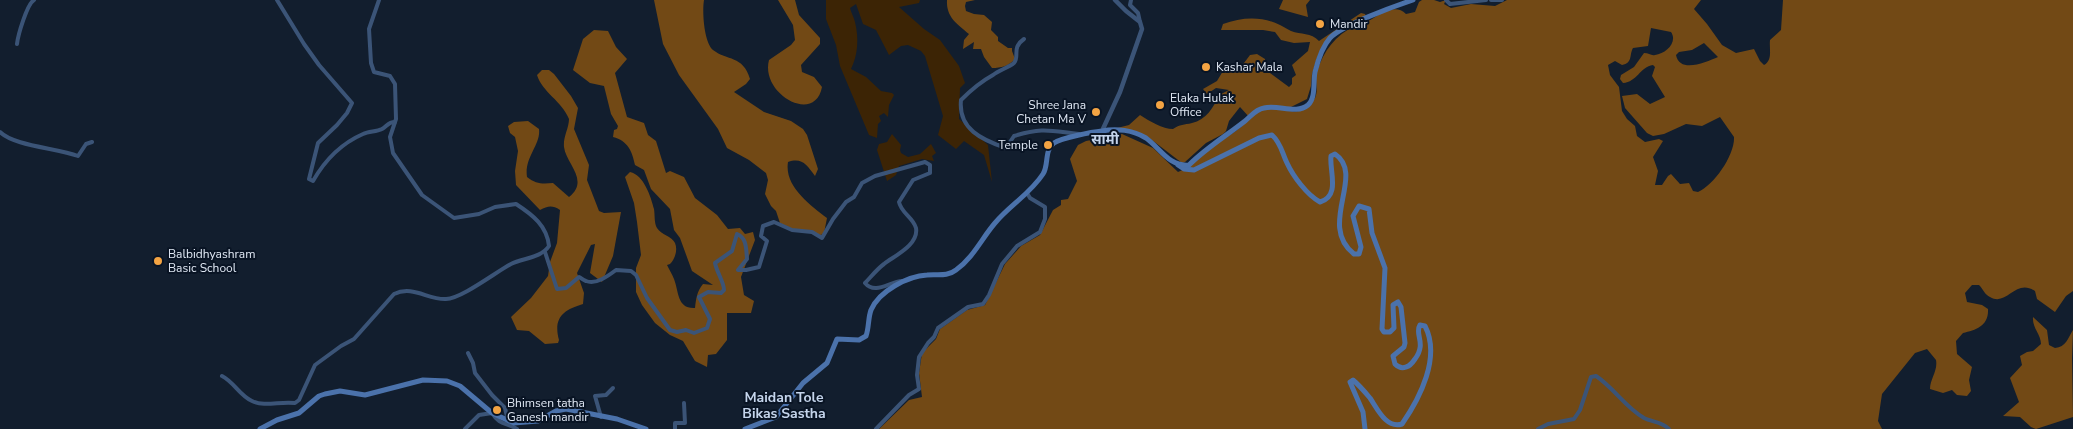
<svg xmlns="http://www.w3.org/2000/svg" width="2073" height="429" font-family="'Nunito Sans','Noto Sans Devanagari',sans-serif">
	<rect width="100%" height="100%" fill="#121e2e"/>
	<g fill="#3c2405">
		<path d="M826,0H920L919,3L899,7L924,29L940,40L959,66L965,83L960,88L959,119L988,145L992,182L984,155L964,141L956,149L938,135L943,116L925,56L921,51L908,45L901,46L889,55L876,30L863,24L856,4L850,8C851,13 854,17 855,22C859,38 858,55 851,69L866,77L881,91L892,93L894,95L889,105L888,117L884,113L879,116L881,121L878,124L877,138L869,135L840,66L836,45L826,19Z"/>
		<polygon points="892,134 901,145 900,150 901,153 908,157 920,154 931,144 936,153 932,156 934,161 922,159 899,166 896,175 887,181 877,150 879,144 887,142"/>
	</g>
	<g fill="#724915" fill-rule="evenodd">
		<path d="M654,0H704C702,12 704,42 713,50C727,61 743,55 750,79L746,84L734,92L764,112L791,121L803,129L807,135L818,169L815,176C807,165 802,157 788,162C784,186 810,205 827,218L824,233L821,235L793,230L780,223L776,211L771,206L765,194L768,180L766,173L749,160L727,148L718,129L679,75L663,44Z"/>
		<path d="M778,0H795L799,15L820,38V44L801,65L802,72L814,77L822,87C815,125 760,94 769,60L791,45L795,40L793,25Z"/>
		<path d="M947,0H975L966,2L965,6L966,11L974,14L984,15L992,22L991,30L998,37V41L1008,48H1012V51L1015,59C1009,66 1001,68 992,68L984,57L981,49H973L974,42L963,49L964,40L969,34C957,24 946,17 947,0Z"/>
		<polygon points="1283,0 1310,0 1306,5 1308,17 1279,9"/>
		<path d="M1422,0H1434L1440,2L1446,0L1444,4L1451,8L1471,4L1495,6L1507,0H1701L1694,9L1707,24L1722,45L1736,53L1754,49L1760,61L1764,65C1773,60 1769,49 1770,40L1781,30L1783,0H2073V291L2066,296L2055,312L2037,299L2035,291C2015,278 2007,307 1990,297C1985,295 1983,289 1979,285H1972L1965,293L1967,302L1982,305L1988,309C1989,326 1976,330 1963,333L1956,341L1957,354L1972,367L1969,380L1971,391L1967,396L1957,395L1952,390L1943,393L1930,389C1930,379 1938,371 1936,360L1927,349L1915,353L1882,394L1878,421L1882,429H879L909,400L922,397L919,373L922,353L936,339L940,329L967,310L985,305L1005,264L1021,246L1040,235L1053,210L1061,205V200L1068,199L1077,181L1070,159L1078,145L1086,141L1122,134L1153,148L1178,172C1192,167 1201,154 1213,146C1226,137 1239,131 1250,118L1240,107L1229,121L1226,131L1223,134L1206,143L1185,162L1182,163L1148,137L1117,128L1129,125L1140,115C1149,121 1163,129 1173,129C1180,124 1184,125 1192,123C1206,120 1214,107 1219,95L1229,90L1216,88L1207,94L1203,89L1217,81L1226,66L1241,67L1250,55L1257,54L1265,59L1266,73H1270L1289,87L1292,84V78L1296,75L1292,65L1308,51L1310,42L1294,43L1281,40L1275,32L1263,30H1221L1223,24C1242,17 1262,16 1280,25C1284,27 1287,29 1291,31C1301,35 1311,32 1319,41L1361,13L1365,14L1366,16L1336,31L1317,58L1312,74L1311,86L1307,99L1291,107L1290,111C1301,113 1310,107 1315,98C1319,89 1314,80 1317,71C1324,51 1335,35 1355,26C1361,23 1366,23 1372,19C1383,12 1396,4 1406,14L1415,12L1419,2ZM1651,28L1671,32C1678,42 1666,54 1655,55C1651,56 1649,53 1644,53L1634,67L1621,75L1620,79L1623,83C1637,82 1640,67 1653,65L1655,67L1652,76L1665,97L1650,104L1637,94L1622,96L1625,108L1647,133L1653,136L1664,134L1686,124L1702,126L1720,117L1734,137C1735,155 1714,185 1698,192L1693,191L1689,183L1680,184L1671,174L1668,176L1662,185H1655L1658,171L1653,157L1663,141L1659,139L1645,142L1637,136L1635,126L1627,119L1622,111L1619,87L1610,75L1608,65L1615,61L1622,65C1633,63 1629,55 1633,48L1648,46ZM1704,43L1718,57C1706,62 1680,74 1676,55L1679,52L1692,50Z"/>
		<path d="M594,30L608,31L616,47L627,59L615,73L627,117L644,123L648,135L656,141L666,173L670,171L684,177L695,198L717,215L728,229L740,228L745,234L753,232L755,240L741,277L744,295L754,301L751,313H727V340L716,354L708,355L707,367L695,361L683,341L670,335L655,323L642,305L636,292V268L641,255L637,222L634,203L625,177L630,172C644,175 651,197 654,209C655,215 654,223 657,228C661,235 672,236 675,243C678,250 675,259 670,264L667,265C669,269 672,274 674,279C679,292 677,309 695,308C696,299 697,291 703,284L713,285L692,271L680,238L674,230L670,209L651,189L644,170L635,165C632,151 628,141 613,137L614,130L617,129L618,126L611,114L604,86L590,83L573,70L583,39Z"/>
		<path d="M542,70H549L554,74L571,96L578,108L574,129L589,165L587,180L599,211L604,213L621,212L613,256L602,282L590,273L595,244L591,245L577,273L584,293L583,304C563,310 553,318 559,340L558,343L545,344L529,331L517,330L511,317L531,298L548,276L550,262L557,243L560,210C552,205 548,206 540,210L516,185L515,171L518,151L515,137L510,133L508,126L514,122L528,121L539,129C541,145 524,157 527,177C536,184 542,184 553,183L569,197C590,180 566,164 564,147C563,137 569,128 569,119C562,101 542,92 537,75Z"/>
		<path d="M2033,317L2047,330L2049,345L2055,348C2066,347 2068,338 2073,330L2072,358L2073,417L2036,429L2031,427L2020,417L2003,416L2019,402L2010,378L2022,365L2020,356L2027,352L2033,351L2041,344C2041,334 2032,328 2033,317Z"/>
	</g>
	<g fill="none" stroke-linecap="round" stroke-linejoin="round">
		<g stroke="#3b5477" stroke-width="4">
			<path d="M277,0L304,44L319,65L352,103L347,113L337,125L318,143L309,179L313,181C325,160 340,144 363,134C369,131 376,132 382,129C387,126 388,122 395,122"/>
			<polyline points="1131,0 1130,5 1138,13 1140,22"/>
			<polyline points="1446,0 1450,4 1486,0"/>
			<polyline points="1491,0 1502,0"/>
			<path d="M1024,39C1011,48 1020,56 1014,63C1008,68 999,70 993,75C982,81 970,91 961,100C958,129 982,140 1006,148L1014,136C1043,127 1051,131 1079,134"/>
			<path d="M17,44C18,35 27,4 34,0"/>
			<path d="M0,132C14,146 57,148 78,156L86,144L92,142"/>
			<path d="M545,252L557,289L566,288L579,277C581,278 583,280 586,281C596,285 608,276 616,270L631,271L636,275L647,298L670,330L677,332L686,330L694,333L707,328L710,319L699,297L708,292L721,293L724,290C724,282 717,273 715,263L732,251L737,234C747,238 746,249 747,259L738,270H746L759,267L767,241L761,236L763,226L774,222L792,230L812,232L822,238L833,219L846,202L854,197L862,183L875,176L925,162L930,165V173L913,180L899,202C901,213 913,217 916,228C919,245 894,256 884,264C877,269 870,278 865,283C875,295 889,282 902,281"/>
			<polyline points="468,353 473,363 475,373 492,395 505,408 508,421"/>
			<path d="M222,376C234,382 240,396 252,401C265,407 280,401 295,403L299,400L315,365L341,346L354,339L394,294C413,285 428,300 446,299C461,299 496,272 511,264C523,258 541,258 549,246C547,226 533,215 516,204L495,207L479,214L454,218L422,195L393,153L390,137L396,119L395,84L390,76L374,72L371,63L369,29L379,0"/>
			<polyline points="601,417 595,396 606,395 613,388"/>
			<path d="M465,429L479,415L492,413C500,426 506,422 517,429"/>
			<polyline points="675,429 675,423 685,423 684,403"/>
			<polyline points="876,429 909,395 919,389 917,375 919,357 928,343 934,337 938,328 968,307 983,304 989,295 1002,264 1017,246 1040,232 1045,219 1045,207 1030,198 1027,193"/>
			<path d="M1538,429L1548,424L1574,419L1580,410L1591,377L1596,376C1614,388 1625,407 1644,418C1652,422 1663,422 1669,429"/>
		</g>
		<polyline stroke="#3b5477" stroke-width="4.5" points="1102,131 1120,92 1142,29 1140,22 1126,11 1115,0"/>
		<g stroke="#4b72ab" stroke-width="5">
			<path d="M1178,165L1184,169L1194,170L1259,138L1272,135C1281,143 1282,153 1287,163C1293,176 1307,195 1320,202C1341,196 1329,170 1331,156L1335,154C1366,175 1317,225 1354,254H1359L1361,247L1353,216L1359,206L1369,209L1372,233L1385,268L1382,329L1384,332H1390L1394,328L1393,305L1398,302L1401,307L1405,343L1404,347L1393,356L1395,364C1398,367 1401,369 1406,367C1410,366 1413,362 1415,359C1427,343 1414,334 1420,325L1425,326C1441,357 1420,398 1402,424C1386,429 1377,408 1370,398C1365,392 1359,385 1353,380L1350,382L1363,412L1365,429"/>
			<polyline points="260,429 277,420 299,413 319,396 325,394 340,391 365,395 423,380 447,381 460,386 492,413 514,423 538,421 556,411 566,409 617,419 646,429"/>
			<path d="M745,429L776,417L803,383L827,363L837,339L859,340L866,336C869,328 868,318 871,310C879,291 908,276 927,275C938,274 947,277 956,270C973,258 982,238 995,223C1010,205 1030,194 1043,174C1049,165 1044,150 1054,143C1061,138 1092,132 1102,131C1116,128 1133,130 1146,138C1160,148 1169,167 1189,165C1206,148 1226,136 1245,121C1251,116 1256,109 1264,108C1278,104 1296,115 1308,105C1316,98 1313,82 1315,72C1318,60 1322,47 1330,38C1342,25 1395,6 1413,0"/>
		</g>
	</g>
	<g fill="#f4a443" stroke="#091424" stroke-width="2">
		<circle cx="1320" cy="24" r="5"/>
		<circle cx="1206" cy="67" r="5"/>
		<circle cx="1160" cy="105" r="5"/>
		<circle cx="1096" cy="112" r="5"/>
		<circle cx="1048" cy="145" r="5"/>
		<circle cx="158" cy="261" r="5"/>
		<circle cx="497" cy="410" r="5"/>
	</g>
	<g text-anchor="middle" stroke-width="4" stroke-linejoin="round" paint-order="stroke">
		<g font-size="12" fill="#e0e8f4" stroke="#091424" text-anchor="start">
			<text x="1330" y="28">Mandir</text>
			<text x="1216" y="71">Kashar Mala</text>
			<text x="1170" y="102">Elaka Hulak<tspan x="1170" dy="14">Office</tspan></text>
			<text x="1086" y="109" text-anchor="end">Shree Jana<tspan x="1086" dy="14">Chetan Ma V</tspan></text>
			<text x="1038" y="149" text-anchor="end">Temple</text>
			<text x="168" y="258">Balbidhyashram<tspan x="168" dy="14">Basic School</tspan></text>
			<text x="507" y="407">Bhimsen tatha<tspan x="507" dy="14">Ganesh mandir</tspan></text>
		</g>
		<g font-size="14" font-weight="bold" fill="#c4d4eb" stroke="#091424">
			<text x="1105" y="144">सामी</text>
			<text x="784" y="402">Maidan Tole<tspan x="784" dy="16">Bikas Sastha</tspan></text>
		</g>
	</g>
</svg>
